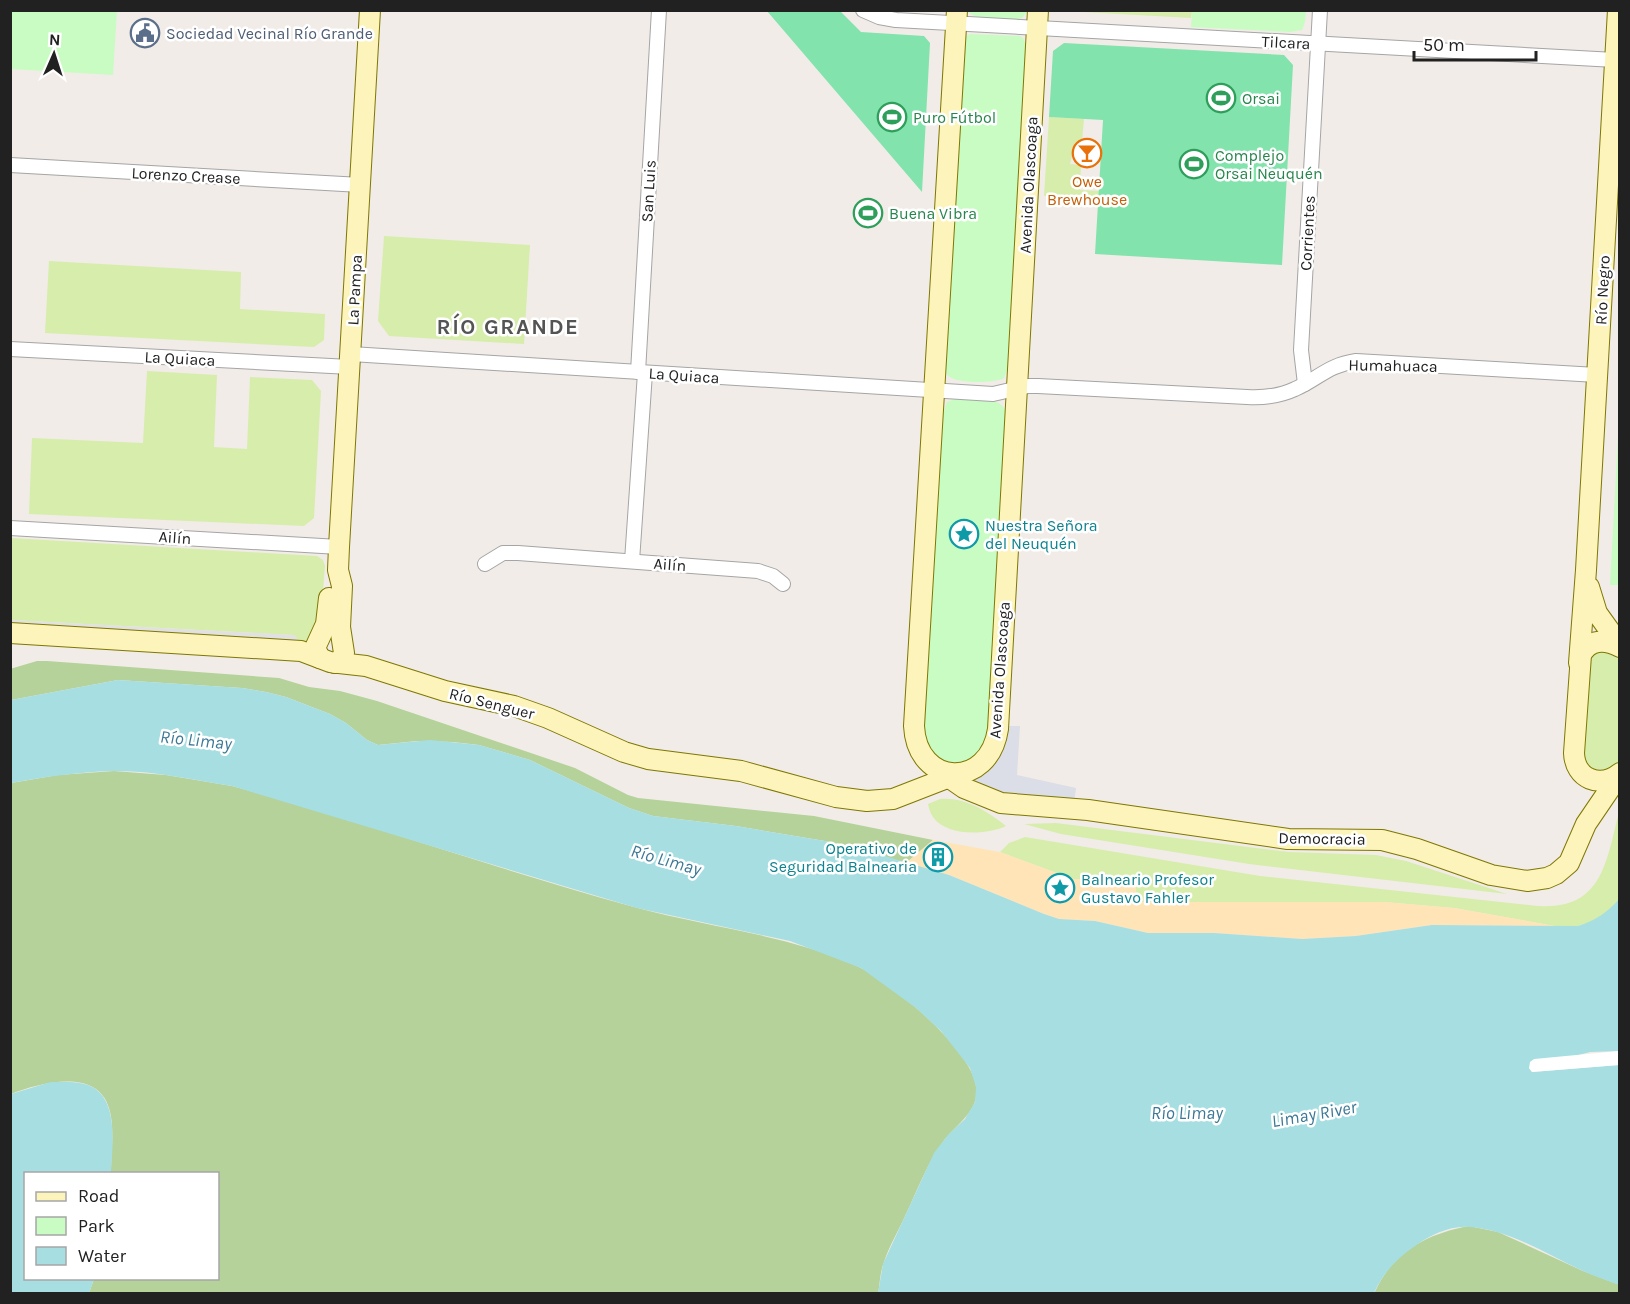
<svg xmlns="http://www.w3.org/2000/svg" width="1630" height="1304" font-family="Karla,sans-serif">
	<rect width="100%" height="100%" fill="#f1ece7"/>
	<g fill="#d7edab">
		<polygon points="1065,11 1192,11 1191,18"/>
		<polygon points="1049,117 1084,119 1082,142 1076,142 1070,164 1081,165 1080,190 1099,191 1099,199 1044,196"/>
		<polygon points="384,236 530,245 524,344 389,336 378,321"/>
		<polygon points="49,261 241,272 240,309 325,314 324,340 314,347 45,333"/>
		<polygon points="147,371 217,375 214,447 247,449 250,377 312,380 321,391 314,518 304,526 29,514 32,438 143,443"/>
		<polygon points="11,538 317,556 323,560 325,566 321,617 308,643 301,645 294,635 11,620"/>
		<polygon points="1605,652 1619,659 1619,762 1612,769 1593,773 1580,756 1586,661 1595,653"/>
		<path d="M940,799C965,797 987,811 1006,826C987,835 947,837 933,817C930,813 929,808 928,804Z"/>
		<path d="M1619,812V899L1609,911L1594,921L1578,926H1555L1454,908L1384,902H1135L1136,882L1073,879L1000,852L1009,843L1025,837L1260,876L1538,906C1602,910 1606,863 1619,812Z"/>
		<polygon points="1056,823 1289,852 1376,855 1406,861 1507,894 1249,864 1061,834 1024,824"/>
	</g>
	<g fill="#b4d29a">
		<polygon points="37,661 47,661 279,678 309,687 340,691 377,701 575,768 628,795 638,798 814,816 933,840 906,863 861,849 825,841 736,826 653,816 629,808 530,760 479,745 453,742 417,741 378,745 367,740 346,723 330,714 286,697 266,692 242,688 118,680 11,700 10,669"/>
		<path d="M114,771L166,775L232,786C367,823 499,870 634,907C710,928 787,934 859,967C892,983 971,1049 976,1086C980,1110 958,1123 945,1139C928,1161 918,1189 906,1214C899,1230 889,1246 884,1262C880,1272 880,1283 878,1294L89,1293L94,1279L218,1278V1174L111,1173C111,1155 115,1126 109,1108C97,1067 39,1083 11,1094V783L58,775Z"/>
		<path d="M1469,1226L1498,1232L1583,1271L1620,1285L1619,1294H1374C1392,1252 1426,1234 1469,1226Z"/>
	</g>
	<polygon fill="#ffe4b7" points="933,840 1000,852 1073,879 1136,882 1136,902 1384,902 1454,908 1555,926 1432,925 1356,936 1302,939 1214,933 1148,933 1095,921 1059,919 1044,914 949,875 906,863"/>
	<g fill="#c9fcc3">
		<polygon points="10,11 117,11 113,75 11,69"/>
		<path d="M967,11H1028L1022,18C1007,22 978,22 967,11Z"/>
		<polygon points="1192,11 1192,10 1306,11 1305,22 1302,30 1290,32 1191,27"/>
		<path d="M970,34L1020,36L1023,38L1026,45L1009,365L1004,378C995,383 959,384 950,377C946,375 947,374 945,369L963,38Z"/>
		<path d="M955,399C971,397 1002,395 1007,414L991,730C989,735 988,743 984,748C971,765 944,768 929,751C924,744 922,731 920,723L943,413L947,402Z"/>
		<polygon points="1619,417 1619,585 1610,585"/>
	</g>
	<g fill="#82e3ac">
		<polygon points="767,11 840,11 861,32 924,36 930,43 922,192"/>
		<polygon points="1064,43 1284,55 1293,65 1282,265 1095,254 1103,120 1049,117 1053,51"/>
	</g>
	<polygon fill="#e1e1e1" points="11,620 295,635 301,645 11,627"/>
	<polygon fill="#dbdde7" points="1006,726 1020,726 1017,775 1076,788 1074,803 1015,801 967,780 984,773 996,762 1003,748"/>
	<g fill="#a6dee1">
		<path d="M118,680L242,688L266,692L286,697L330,714L346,723L367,740L378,745L430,740L479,745L530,760L629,808L653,816L736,826L825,841L861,849L949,875L1044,914L1059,919L1095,921L1148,933H1214L1302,939L1356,936L1432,925L1578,926C1596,920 1607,913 1619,899V1051L1590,1052L1529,1068L1532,1072L1619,1065V1285C1607,1280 1593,1276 1581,1270C1546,1254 1510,1230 1470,1227C1451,1225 1430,1235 1415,1246C1397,1258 1383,1273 1374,1293H878L883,1264L934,1153L948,1135L965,1119L975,1102L976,1087L970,1068L941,1031L916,1008L861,968L790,941L637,908L232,786C193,780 152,770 112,771C78,772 44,777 11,783V700Z"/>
		<path d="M51,1082C63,1082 77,1081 88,1085C120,1097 112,1147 111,1173L26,1174V1278L94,1279L89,1293H11V1094Z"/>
	</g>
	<polygon fill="#fff" points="1619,1051 1619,1065 1532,1072 1529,1068 1530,1062 1534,1059"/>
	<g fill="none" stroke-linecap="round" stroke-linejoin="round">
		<g stroke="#a5a5a5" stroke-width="16">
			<g id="street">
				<polyline points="863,10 879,17 896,20 1615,60"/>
				<polyline points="10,165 361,185"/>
				<polyline points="10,349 350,367"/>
				<path d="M351,354L993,394L1028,386H1038L1247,397C1264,398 1280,396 1295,389C1318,379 1328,365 1356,361L1597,375"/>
				<polyline points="638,372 659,10"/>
				<polyline points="1305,384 1301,350 1320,10"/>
				<polyline points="10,528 339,547"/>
				<polyline points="632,561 645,373"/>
				<polyline points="485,564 503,553 518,553 758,571 773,576 783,584"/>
			</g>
		</g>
		<g stroke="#7f7700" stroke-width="22">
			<g id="secondary">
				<path d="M957,10L914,726C917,787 989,790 998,729L1038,10"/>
				<polyline points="1589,587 1597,613 1620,645"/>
				<polyline points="10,633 301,651 330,662 366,666 445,691 514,706 548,718 624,752 648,759 741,771 836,797 867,801 893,799 960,773"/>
				<path d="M1620,647C1605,639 1589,639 1581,655L1574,753C1575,779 1600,789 1620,773"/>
				<polyline points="320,658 315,648 326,624 329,598"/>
				<polyline points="335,663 340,662 344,653 340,627 342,586 338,570 339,547 370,10"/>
				<polyline points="1579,663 1586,570 1618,10"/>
				<polyline points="941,772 964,788 1001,803 1088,810 1288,839 1382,840 1417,849 1491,875 1527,881 1547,878 1556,874 1569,863 1586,824 1620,774"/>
			</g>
		</g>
		<use href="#street" stroke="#fff" stroke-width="14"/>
		<use href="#secondary" stroke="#fcf4ba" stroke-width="20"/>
	</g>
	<defs>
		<g id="civic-ring" transform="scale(1.5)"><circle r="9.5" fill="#fff" stroke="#5c6f8a" stroke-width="1.5"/><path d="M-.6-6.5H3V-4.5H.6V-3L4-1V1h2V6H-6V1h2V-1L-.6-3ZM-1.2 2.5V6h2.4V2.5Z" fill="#5c6f8a"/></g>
		<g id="stadium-ring" transform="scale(1.5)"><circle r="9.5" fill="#fff" stroke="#2e9e5b" stroke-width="1.5"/><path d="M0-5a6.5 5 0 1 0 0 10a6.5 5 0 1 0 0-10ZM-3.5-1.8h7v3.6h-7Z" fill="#2e9e5b"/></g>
		<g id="bar-ring" transform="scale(1.5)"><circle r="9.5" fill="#fff" stroke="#e8710a" stroke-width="1.5"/><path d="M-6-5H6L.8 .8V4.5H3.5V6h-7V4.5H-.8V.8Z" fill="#e8710a"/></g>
		<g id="sight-ring" transform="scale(1.5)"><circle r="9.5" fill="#fff" stroke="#0f9aa8" stroke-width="1.5"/><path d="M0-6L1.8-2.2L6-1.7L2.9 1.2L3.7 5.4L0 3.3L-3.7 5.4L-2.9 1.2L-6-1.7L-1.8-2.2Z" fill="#0f9aa8"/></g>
		<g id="building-ring" transform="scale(1.5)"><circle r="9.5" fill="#fff" stroke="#0f9aa8" stroke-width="1.5"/><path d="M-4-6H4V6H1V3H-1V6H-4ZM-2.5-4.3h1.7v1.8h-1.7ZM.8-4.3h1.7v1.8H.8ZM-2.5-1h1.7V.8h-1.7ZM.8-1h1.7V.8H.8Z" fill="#0f9aa8"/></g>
	</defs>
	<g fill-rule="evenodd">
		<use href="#civic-ring" x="145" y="33"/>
		<use href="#stadium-ring" x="1221" y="98"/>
		<use href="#stadium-ring" x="892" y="117"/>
		<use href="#bar-ring" x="1087" y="153"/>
		<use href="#stadium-ring" x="1194" y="164"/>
		<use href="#stadium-ring" x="868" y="213"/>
		<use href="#sight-ring" x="964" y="534"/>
		<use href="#building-ring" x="938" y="857"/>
		<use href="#sight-ring" x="1060" y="888"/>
	</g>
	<g text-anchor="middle" stroke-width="5" stroke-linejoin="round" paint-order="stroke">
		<g font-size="16" fill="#4e5e75" stroke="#fff" text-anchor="start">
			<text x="166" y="39">Sociedad Vecinal Río Grande</text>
		</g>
		<g font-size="16" fill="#212121" stroke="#fff">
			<text transform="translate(1286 42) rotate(3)" y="6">Tilcara</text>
			<text transform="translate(186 175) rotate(3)" y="6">Lorenzo Crease</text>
			<text transform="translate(1028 185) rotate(-87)" y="6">Avenida Olascoaga</text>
			<text transform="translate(648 191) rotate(-87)" y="6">San Luis</text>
			<text transform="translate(1307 233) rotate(-87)" y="6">Corrientes</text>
			<text transform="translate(354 290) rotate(-87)" y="6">La Pampa</text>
			<text transform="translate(1602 290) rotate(-87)" y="6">Río Negro</text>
			<text transform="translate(180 358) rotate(3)" y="6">La Quiaca</text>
			<text transform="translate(1393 365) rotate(1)" y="6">Humahuaca</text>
			<text transform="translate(684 375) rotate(4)" y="6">La Quiaca</text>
			<text transform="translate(175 537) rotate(4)" y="6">Ailín</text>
			<text transform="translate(670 564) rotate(4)" y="6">Ailín</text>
			<text transform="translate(999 670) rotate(-86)" y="6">Avenida Olascoaga</text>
			<text transform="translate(492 703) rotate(14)" y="6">Río Senguer</text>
			<text transform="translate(1322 838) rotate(1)" y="6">Democracia</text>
		</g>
		<g font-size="16" fill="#27864d" stroke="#fff" text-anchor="start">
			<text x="1242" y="104">Orsai</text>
			<text x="913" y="123">Puro Fútbol</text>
			<text x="1215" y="161">Complejo<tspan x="1215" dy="18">Orsai Neuquén</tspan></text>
			<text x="889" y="219">Buena Vibra</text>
		</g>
		<g font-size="16" fill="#c56008" stroke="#fff">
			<text x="1087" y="187">Owe<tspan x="1087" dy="18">Brewhouse</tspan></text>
		</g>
		<g font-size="16" fill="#0d838f" stroke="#fff" text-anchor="start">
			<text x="985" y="531">Nuestra Señora<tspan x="985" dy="18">del Neuquén</tspan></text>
			<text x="917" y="854" text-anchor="end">Operativo de<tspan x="917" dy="18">Seguridad Balnearia</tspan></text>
			<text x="1081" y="885">Balneario Profesor<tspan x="1081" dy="18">Gustavo Fahler</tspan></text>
		</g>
		<g font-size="18" font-style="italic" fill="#3c7895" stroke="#fff">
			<text transform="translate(196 740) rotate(6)" y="6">Río Limay</text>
			<text transform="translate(666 860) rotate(16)" y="6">Río Limay</text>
			<text x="1187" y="1119">Río Limay</text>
			<text transform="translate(1314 1114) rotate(-10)" y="6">Limay River</text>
		</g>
		<g font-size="22" font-weight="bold" letter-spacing="1.5" fill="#545454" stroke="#fff">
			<text x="508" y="334">RÍO GRANDE</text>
		</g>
	</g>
	<rect width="1630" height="1304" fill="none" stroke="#212121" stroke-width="24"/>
	<rect x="24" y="1172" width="195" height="108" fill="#ffffff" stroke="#a6a6a6" stroke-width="1.5"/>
	<rect x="36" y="1192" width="30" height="9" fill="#fcf4ba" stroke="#a6a6a6" stroke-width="1.5"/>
	<text x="78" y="1202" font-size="18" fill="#212121">Road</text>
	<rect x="36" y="1217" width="30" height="18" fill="#c9fcc3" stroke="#a6a6a6" stroke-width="1.5"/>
	<text x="78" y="1232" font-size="18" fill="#212121">Park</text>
	<rect x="36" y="1247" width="30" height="18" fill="#a6dee1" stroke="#a6a6a6" stroke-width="1.5"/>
	<text x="78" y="1262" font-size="18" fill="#212121">Water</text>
	<g transform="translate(54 54) rotate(3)" stroke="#ffffff" stroke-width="4.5" paint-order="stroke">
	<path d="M0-4.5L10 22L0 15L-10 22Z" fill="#212121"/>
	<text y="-9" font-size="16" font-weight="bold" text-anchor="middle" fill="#212121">N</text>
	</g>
	<path d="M1414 51v9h122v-9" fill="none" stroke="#212121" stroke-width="3"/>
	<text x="1423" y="51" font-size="18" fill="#212121" stroke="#ffffff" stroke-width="4.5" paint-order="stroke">50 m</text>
</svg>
